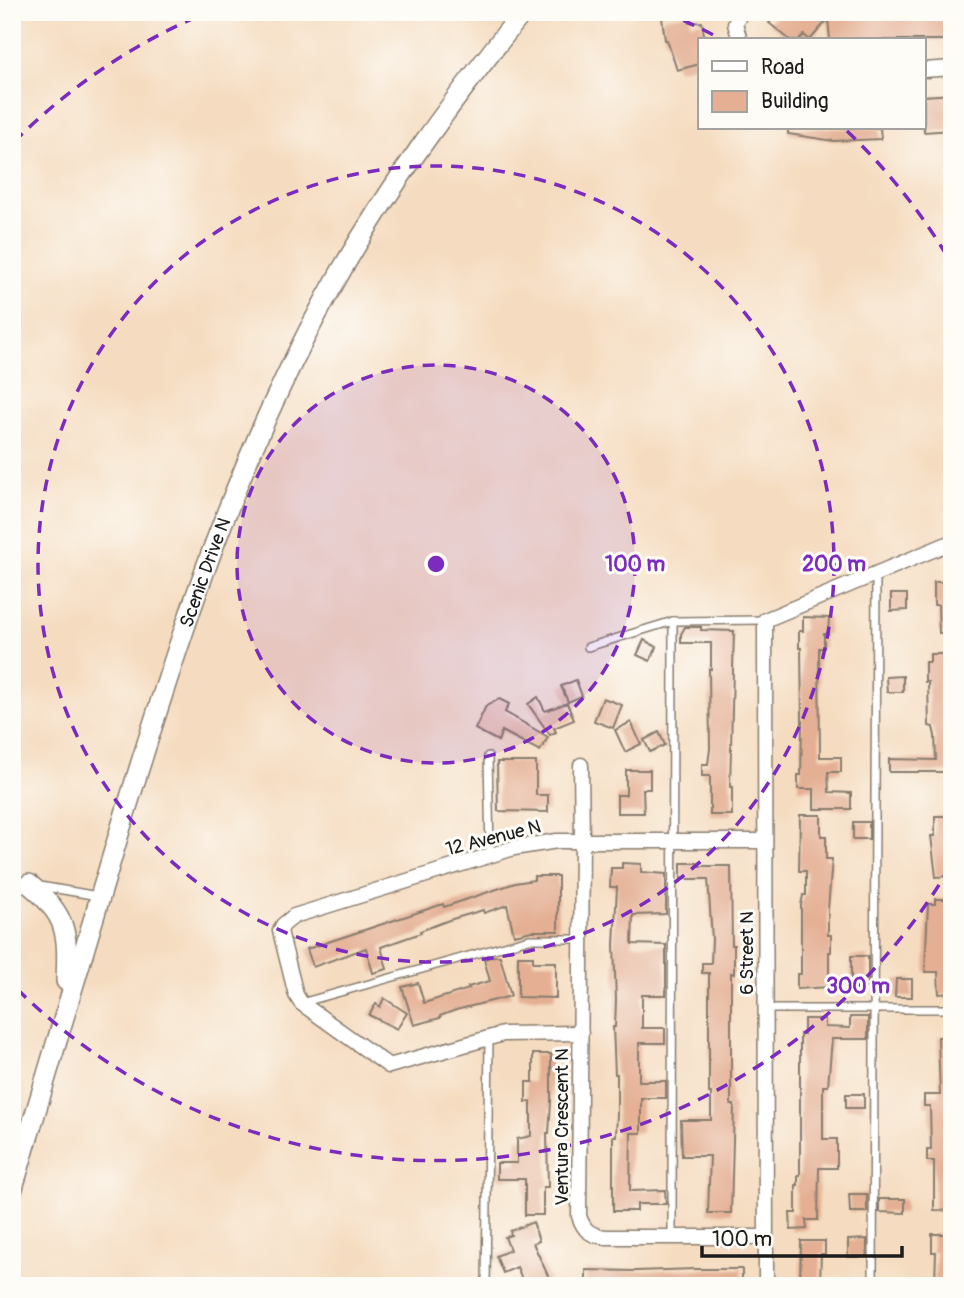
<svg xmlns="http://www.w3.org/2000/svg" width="964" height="1298" font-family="Pangolin,sans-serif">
	<rect width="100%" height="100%" fill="#fdfcf7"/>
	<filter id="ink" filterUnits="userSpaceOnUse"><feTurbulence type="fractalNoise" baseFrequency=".0143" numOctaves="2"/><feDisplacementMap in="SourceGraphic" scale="14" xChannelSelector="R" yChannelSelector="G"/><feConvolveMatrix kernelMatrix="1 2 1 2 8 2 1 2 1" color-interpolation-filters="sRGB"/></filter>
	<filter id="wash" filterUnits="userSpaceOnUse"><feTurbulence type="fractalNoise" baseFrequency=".00686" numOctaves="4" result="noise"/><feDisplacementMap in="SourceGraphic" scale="28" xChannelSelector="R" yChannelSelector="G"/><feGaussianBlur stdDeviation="1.57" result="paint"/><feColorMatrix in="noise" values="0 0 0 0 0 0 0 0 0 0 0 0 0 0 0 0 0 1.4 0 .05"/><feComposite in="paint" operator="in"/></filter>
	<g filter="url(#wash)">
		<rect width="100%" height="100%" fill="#f5dcc0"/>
		<g id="blocks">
			<g fill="#e4af93">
				<polygon points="779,12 950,12 951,31 943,32 944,40 830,40 828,19 810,40 804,35 799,40 790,40 769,23"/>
				<polygon points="689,14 690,23 702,22 705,40 700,40 700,64 677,70 667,40 665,40 662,18"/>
				<polygon points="952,94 952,130 924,132 924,96"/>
				<polygon points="788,128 880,128 881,139 834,141 788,134"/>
				<polygon points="934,582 952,582 952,633 939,633 938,605 934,605"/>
				<polygon points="891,594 907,594 907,610 891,611"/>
				<polygon points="803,617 829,618 828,634 824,634 824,648 819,648 820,757 841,757 841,772 828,772 829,792 851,793 851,809 814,809 814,789 798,789 798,775 801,775 802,722 801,648 799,648 799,631 803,631"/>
				<polygon points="685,627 701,627 701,630 734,631 730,787 732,787 732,815 710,815 710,776 702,776 702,764 708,764 710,749 709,669 711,669 711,643 681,643 681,634"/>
				<polygon points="644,640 657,647 650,661 637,655"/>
				<polygon points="930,654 952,654 952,772 889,772 889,759 936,760 935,736 933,727 929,726 928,682 925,682 925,662 930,662"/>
				<polygon points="903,676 903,692 887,692 886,677"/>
				<polygon points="576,680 582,696 568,702 561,686"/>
				<polygon points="538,697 545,711 567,703 574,720 554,728 556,732 550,735 528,704"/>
				<polygon points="603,698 622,705 613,728 594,721"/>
				<polygon points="499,699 509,704 505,712 548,737 540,751 502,731 498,741 475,729 486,706"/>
				<polygon points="631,722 641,744 625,752 615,730"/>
				<polygon points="659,732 665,745 650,752 644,740"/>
				<polygon points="497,762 536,762 536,795 548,795 548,812 498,811"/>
				<polygon points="626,770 650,770 650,789 643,789 644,813 617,813 617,795 626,795"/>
				<polygon points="800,815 821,815 821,836 826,836 826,859 832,859 828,910 828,935 831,935 831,952 829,952 829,987 797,989 797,974 801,974 801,905 803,895 806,895 806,871 799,871"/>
				<polygon points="935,816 952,816 952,831 949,831 952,876 936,877 931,836 935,836"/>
				<rect x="853" y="822" width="16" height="17"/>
				<polygon points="622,863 641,864 641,872 666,874 666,914 633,915 632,944 666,945 666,995 642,995 642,1028 665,1028 665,1043 639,1043 639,1081 666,1081 666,1098 641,1098 641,1133 631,1133 630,1191 665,1190 666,1204 637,1204 637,1211 613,1211 613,1136 616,1136 617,1113 617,1074 615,1074 613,1027 615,1027 616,1000 614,945 617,887 610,887 611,868 622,868"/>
				<polygon points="681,863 697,863 697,866 731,866 732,945 734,945 734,974 731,973 731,1105 734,1105 731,1213 708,1213 710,1156 682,1156 681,1120 711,1120 711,1093 709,1093 709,973 702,973 702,963 711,963 712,939 708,879 681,879"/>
				<polygon points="534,876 558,876 558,931 532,931 514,935 507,905 484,913 483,910 449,920 420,931 421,933 381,947 387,969 373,973 366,948 313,967 307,949 443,904 444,907 515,883 534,880"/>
				<polygon points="935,899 952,899 952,993 939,994 938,972 925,972 928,904 935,904"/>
				<polygon points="494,956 500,956 511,996 456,1010 440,1016 440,1018 414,1025 402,987 418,983 424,1003 469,989 468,987 490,981 484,959"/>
				<polygon points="518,956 533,956 533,962 556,962 556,998 518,997"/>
				<rect x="851" y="956" width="17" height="32"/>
				<polygon points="896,979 912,979 912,997 895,997"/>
				<polygon points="384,998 407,1013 397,1029 369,1015 376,1004 380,1007"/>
				<polygon points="850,1017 868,1017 868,1039 832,1039 828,1086 823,1086 823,1139 837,1139 837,1168 819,1168 818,1220 806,1220 807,1229 791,1230 790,1213 796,1213 796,1185 798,1185 798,1175 800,1175 800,1034 804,1034 804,1019 825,1019 825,1027 850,1028"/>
				<polygon points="938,1037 952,1037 952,1211 934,1210 934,1161 927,1161 927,1150 931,1150 930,1106 924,1106 924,1095 940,1095"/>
				<polygon points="533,1054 551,1054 551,1102 549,1133 547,1133 548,1187 543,1187 543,1215 525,1215 525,1179 497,1179 497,1163 517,1163 517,1139 531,1136 531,1102 526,1102 526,1082 533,1082"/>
				<rect x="846" y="1094" width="18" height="14"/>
				<polygon points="849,1194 867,1194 867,1212 850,1212"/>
				<polygon points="879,1199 905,1199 905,1213 879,1212"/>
				<polygon points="533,1222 539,1241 533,1243 550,1280 538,1286 525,1286 517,1267 503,1273 496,1256 510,1250 505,1237 511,1235 510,1231"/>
				<polygon points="932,1234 952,1234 952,1282 935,1282 936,1252 932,1252"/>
				<polygon points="867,1239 867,1257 848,1257 848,1240"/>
				<polygon points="801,1241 825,1241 825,1254 821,1254 820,1282 817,1282 817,1286 800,1286"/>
				<polygon points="695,1269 742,1269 742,1286 586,1286 586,1270 636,1271"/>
			</g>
		</g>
	</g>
	<g filter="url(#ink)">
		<use href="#blocks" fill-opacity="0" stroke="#887c6e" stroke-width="2"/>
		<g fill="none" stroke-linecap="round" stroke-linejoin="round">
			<g stroke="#887c6e" stroke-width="10">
				<g id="lane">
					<polyline points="588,647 673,621 765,620"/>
					<polyline points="488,756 490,854"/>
					<polyline points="12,881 29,884"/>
					<polyline points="40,886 98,896"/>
					<polyline points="301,1003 529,939 581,939"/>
					<polyline points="766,1009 952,1009"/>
					<polyline points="672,1236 673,621"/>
					<polyline points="486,1286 489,1039"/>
					<polyline points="873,1286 876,574"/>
				</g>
			</g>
			<g stroke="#887c6e" stroke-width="17">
				<g id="street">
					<polyline points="740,40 735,24 741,12"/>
					<polyline points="924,70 952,68"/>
					<path d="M581,765L582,840L579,1216C584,1231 590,1235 605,1237H766"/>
					<polyline points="581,1033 503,1034 389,1066 301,1003 296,995 280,931 283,925 294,916 514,848 557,841 765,841"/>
					<polyline points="766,1286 765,620 952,542"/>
				</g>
			</g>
			<g stroke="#887c6e" stroke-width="22">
				<g id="secondary">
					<path d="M29,884C68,916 68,933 66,981"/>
					<path id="s1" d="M12,1191C49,1066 86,941 124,817C180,635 235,463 327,296C382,195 451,102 523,12"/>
				</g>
			</g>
			<use href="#lane" stroke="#fff" stroke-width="7"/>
			<use href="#street" stroke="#fff" stroke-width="14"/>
			<use href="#secondary" stroke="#fff" stroke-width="19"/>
		</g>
	</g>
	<circle cx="436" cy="564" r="199" fill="#7b2cbf" fill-opacity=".12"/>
	<g fill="none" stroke="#7b2cbf" stroke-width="3.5" stroke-dasharray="12 9">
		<circle cx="436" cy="564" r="199"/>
		<circle cx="436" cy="564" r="398"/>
		<path d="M950 867A597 597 0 0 1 14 986M14 142A597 597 0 0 1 208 12M664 12A597 597 0 0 1 721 39M847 131A597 597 0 0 1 950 261"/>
	</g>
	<g text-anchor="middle" stroke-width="6" stroke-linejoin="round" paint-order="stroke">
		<g font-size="19" fill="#1c1c1c" stroke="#fdfcf7">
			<text dy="7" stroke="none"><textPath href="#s1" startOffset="648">Scenic Drive N</textPath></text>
			<text transform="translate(493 837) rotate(-14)" y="7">12 Avenue N</text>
			<text transform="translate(746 953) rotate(-90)" y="7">6 Street N</text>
			<text transform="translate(561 1127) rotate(-90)" y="7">Ventura Crescent N</text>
		</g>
	</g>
	<circle cx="436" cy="564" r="10" fill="#7b2cbf" stroke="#fdfcf7" stroke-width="3.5"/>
	<g font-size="21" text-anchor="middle" font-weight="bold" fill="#7b2cbf" stroke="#fdfcf7" stroke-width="6" stroke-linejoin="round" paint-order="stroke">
		<text x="635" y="571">100 m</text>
		<text x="834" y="571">200 m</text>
		<text x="858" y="993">300 m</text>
	</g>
	<rect width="964" height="1298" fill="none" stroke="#fdfcf7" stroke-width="42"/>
	<rect x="698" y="38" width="228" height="91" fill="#fdfcf7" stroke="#a3a29f" stroke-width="2"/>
	<rect x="712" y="61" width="35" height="10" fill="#ffffff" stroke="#a3a29f" stroke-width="2"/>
	<text x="761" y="74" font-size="21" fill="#1c1c1c">Road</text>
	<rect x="712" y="91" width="35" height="21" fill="#e4af93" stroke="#a3a29f" stroke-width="2"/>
	<text x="761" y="108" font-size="21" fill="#1c1c1c">Building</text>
	<path d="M702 1246v10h200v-10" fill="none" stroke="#1c1c1c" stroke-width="3.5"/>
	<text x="712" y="1246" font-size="21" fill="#1c1c1c" stroke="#fdfcf7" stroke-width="5" paint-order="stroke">100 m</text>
</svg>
